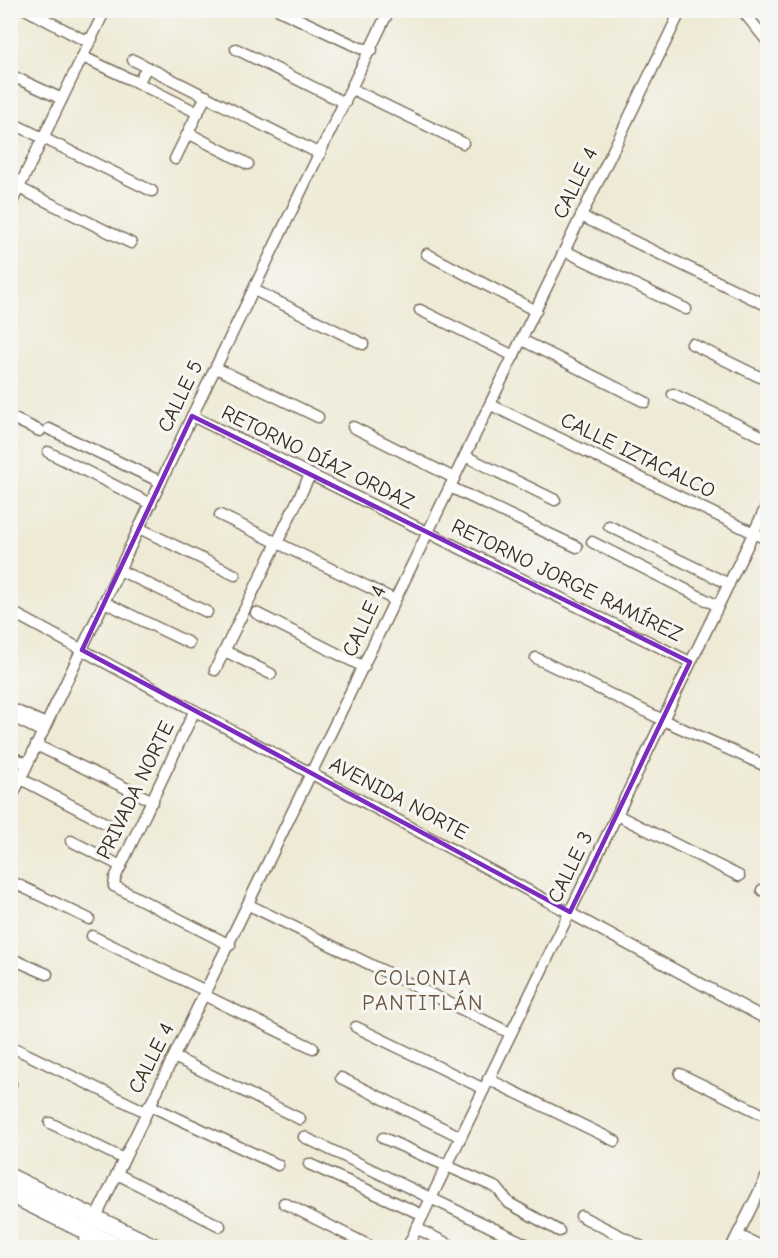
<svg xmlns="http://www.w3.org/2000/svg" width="778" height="1258" font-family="'Comic Neue',sans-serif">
	<rect width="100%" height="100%" fill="#f6f6f2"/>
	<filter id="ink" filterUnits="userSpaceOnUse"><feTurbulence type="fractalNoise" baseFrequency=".0167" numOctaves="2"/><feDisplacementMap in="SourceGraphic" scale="12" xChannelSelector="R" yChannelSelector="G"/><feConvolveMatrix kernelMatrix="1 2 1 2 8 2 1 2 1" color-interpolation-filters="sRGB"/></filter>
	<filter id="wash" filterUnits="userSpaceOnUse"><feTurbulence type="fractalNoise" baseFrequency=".008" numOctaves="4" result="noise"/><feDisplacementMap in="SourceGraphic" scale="24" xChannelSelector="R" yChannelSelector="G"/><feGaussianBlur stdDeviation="1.35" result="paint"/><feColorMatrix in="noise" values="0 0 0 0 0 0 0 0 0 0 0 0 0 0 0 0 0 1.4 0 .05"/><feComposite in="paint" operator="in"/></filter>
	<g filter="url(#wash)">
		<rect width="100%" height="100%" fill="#eeead5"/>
	</g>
	<g filter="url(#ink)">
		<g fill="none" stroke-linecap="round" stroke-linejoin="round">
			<g stroke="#7a6d5e" stroke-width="13">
				<g id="street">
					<polyline points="27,10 82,39 92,39"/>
					<polyline points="279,10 360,48 372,50"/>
					<polyline points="742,10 768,42"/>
					<polyline points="236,49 345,103"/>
					<polyline points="83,57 138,83 147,67 320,154"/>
					<polyline points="133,60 147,67"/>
					<polyline points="10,75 62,99"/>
					<polyline points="138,83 198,113"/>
					<polyline points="352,89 463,143"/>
					<polyline points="10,122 152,191"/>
					<polyline points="188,133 248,164"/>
					<polyline points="175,159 206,96"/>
					<polyline points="19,188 131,243"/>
					<polyline points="10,206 105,10"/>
					<polyline points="581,216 768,306"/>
					<polyline points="565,251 686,309"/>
					<polyline points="427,254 536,311"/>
					<polyline points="254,290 363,344"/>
					<polyline points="420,310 514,356"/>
					<polyline points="522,340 645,402"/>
					<polyline points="692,344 768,381"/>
					<polyline points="216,368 318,417"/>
					<polyline points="673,394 768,439"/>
					<polyline points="491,405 768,540"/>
					<polyline points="192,416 690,662"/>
					<polyline points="10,417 40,431"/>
					<polyline points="353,427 454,478"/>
					<polyline points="49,429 161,482"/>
					<polyline points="48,452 151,504"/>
					<polyline points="465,456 555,500"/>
					<polyline points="450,487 577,547"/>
					<polyline points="220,515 395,600"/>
					<polyline points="609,526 729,584"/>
					<polyline points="139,528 235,575"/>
					<polyline points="592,542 718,606"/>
					<polyline points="119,570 207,612"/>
					<polyline points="104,602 189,643"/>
					<polyline points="10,611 768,1020"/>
					<polyline points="256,613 364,667"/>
					<polyline points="225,651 271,674"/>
					<polyline points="536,658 663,720 768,767"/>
					<polyline points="215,670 310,475"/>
					<polyline points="10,708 46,724"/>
					<polyline points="194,712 115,878 114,886 230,945"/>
					<polyline points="10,716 43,732"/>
					<polyline points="36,745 153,801"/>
					<polyline points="10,756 27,764"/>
					<polyline points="21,779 107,824"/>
					<polyline points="10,801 192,416 389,10"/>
					<polyline points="617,815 739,876"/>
					<polyline points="71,841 121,866"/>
					<polyline points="10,881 89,919"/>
					<polyline points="762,890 768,892"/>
					<polyline points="249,905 510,1033"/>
					<polyline points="92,936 206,991"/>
					<polyline points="10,958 47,974"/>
					<polyline points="204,995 313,1048"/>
					<polyline points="356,1027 484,1089"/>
					<polyline points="10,1046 146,1112"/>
					<polyline points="174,1057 300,1119"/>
					<polyline points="680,1074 768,1117"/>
					<polyline points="341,1078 461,1137"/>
					<polyline points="488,1079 615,1141"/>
					<polyline points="10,1084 11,1084"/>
					<polyline points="149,1105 278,1165"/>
					<polyline points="50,1123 124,1159"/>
					<polyline points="304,1137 534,1248"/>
					<polyline points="383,1138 497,1188 509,1203 559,1231"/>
					<polyline points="309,1164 423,1215"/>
					<polyline points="117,1174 220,1226"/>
					<polyline points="284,1203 374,1248"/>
					<polyline points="581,1216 644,1248"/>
					<polyline points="416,1228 456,1248"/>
					<polyline points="738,1235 765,1248"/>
					<polyline points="81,1248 681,10"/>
					<polyline points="407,1248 768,503"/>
					<polyline points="731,1248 768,1174"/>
				</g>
			</g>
			<g stroke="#7a6d5e" stroke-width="19">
				<g id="primary">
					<polyline points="10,1177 157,1248"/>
					<polyline points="10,1194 120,1248"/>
				</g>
			</g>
			<use href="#street" stroke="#fff" stroke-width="10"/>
			<use href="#primary" stroke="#fff" stroke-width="16"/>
		</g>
	</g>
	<path fill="none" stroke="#7b2cbf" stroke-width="4.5" stroke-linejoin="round" d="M192,416L690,662L570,912L82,650Z"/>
	<g text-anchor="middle" stroke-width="6" stroke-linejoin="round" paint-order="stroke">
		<g font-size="21" fill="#3b2a1e" stroke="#f6f6f2">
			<text transform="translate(575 183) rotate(-64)" y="7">CALLE 4</text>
			<text transform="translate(180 396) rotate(-64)" y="7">CALLE 5</text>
			<text transform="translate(638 455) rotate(26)" y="7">CALLE IZTACALCO</text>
			<text transform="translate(318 457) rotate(26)" y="7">RETORNO DÍAZ ORDAZ</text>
			<text transform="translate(567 580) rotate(26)" y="7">RETORNO JORGE RAMÍREZ</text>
			<text transform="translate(364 621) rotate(-65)" y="7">CALLE 4</text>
			<text transform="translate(135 790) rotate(-64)" y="7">PRIVADA NORTE</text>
			<text transform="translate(399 798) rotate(28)" y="7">AVENIDA NORTE</text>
			<text transform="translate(570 867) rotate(-64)" y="7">CALLE 3</text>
			<text transform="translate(151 1058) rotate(-63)" y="7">CALLE 4</text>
		</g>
		<g font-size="22" letter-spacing="1.5" fill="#6e543d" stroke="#f6f6f2">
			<text x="423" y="985">COLONIA<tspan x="423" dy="25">PANTITLÁN</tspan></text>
		</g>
	</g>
	<rect width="778" height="1258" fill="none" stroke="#f6f6f2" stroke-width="36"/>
</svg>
